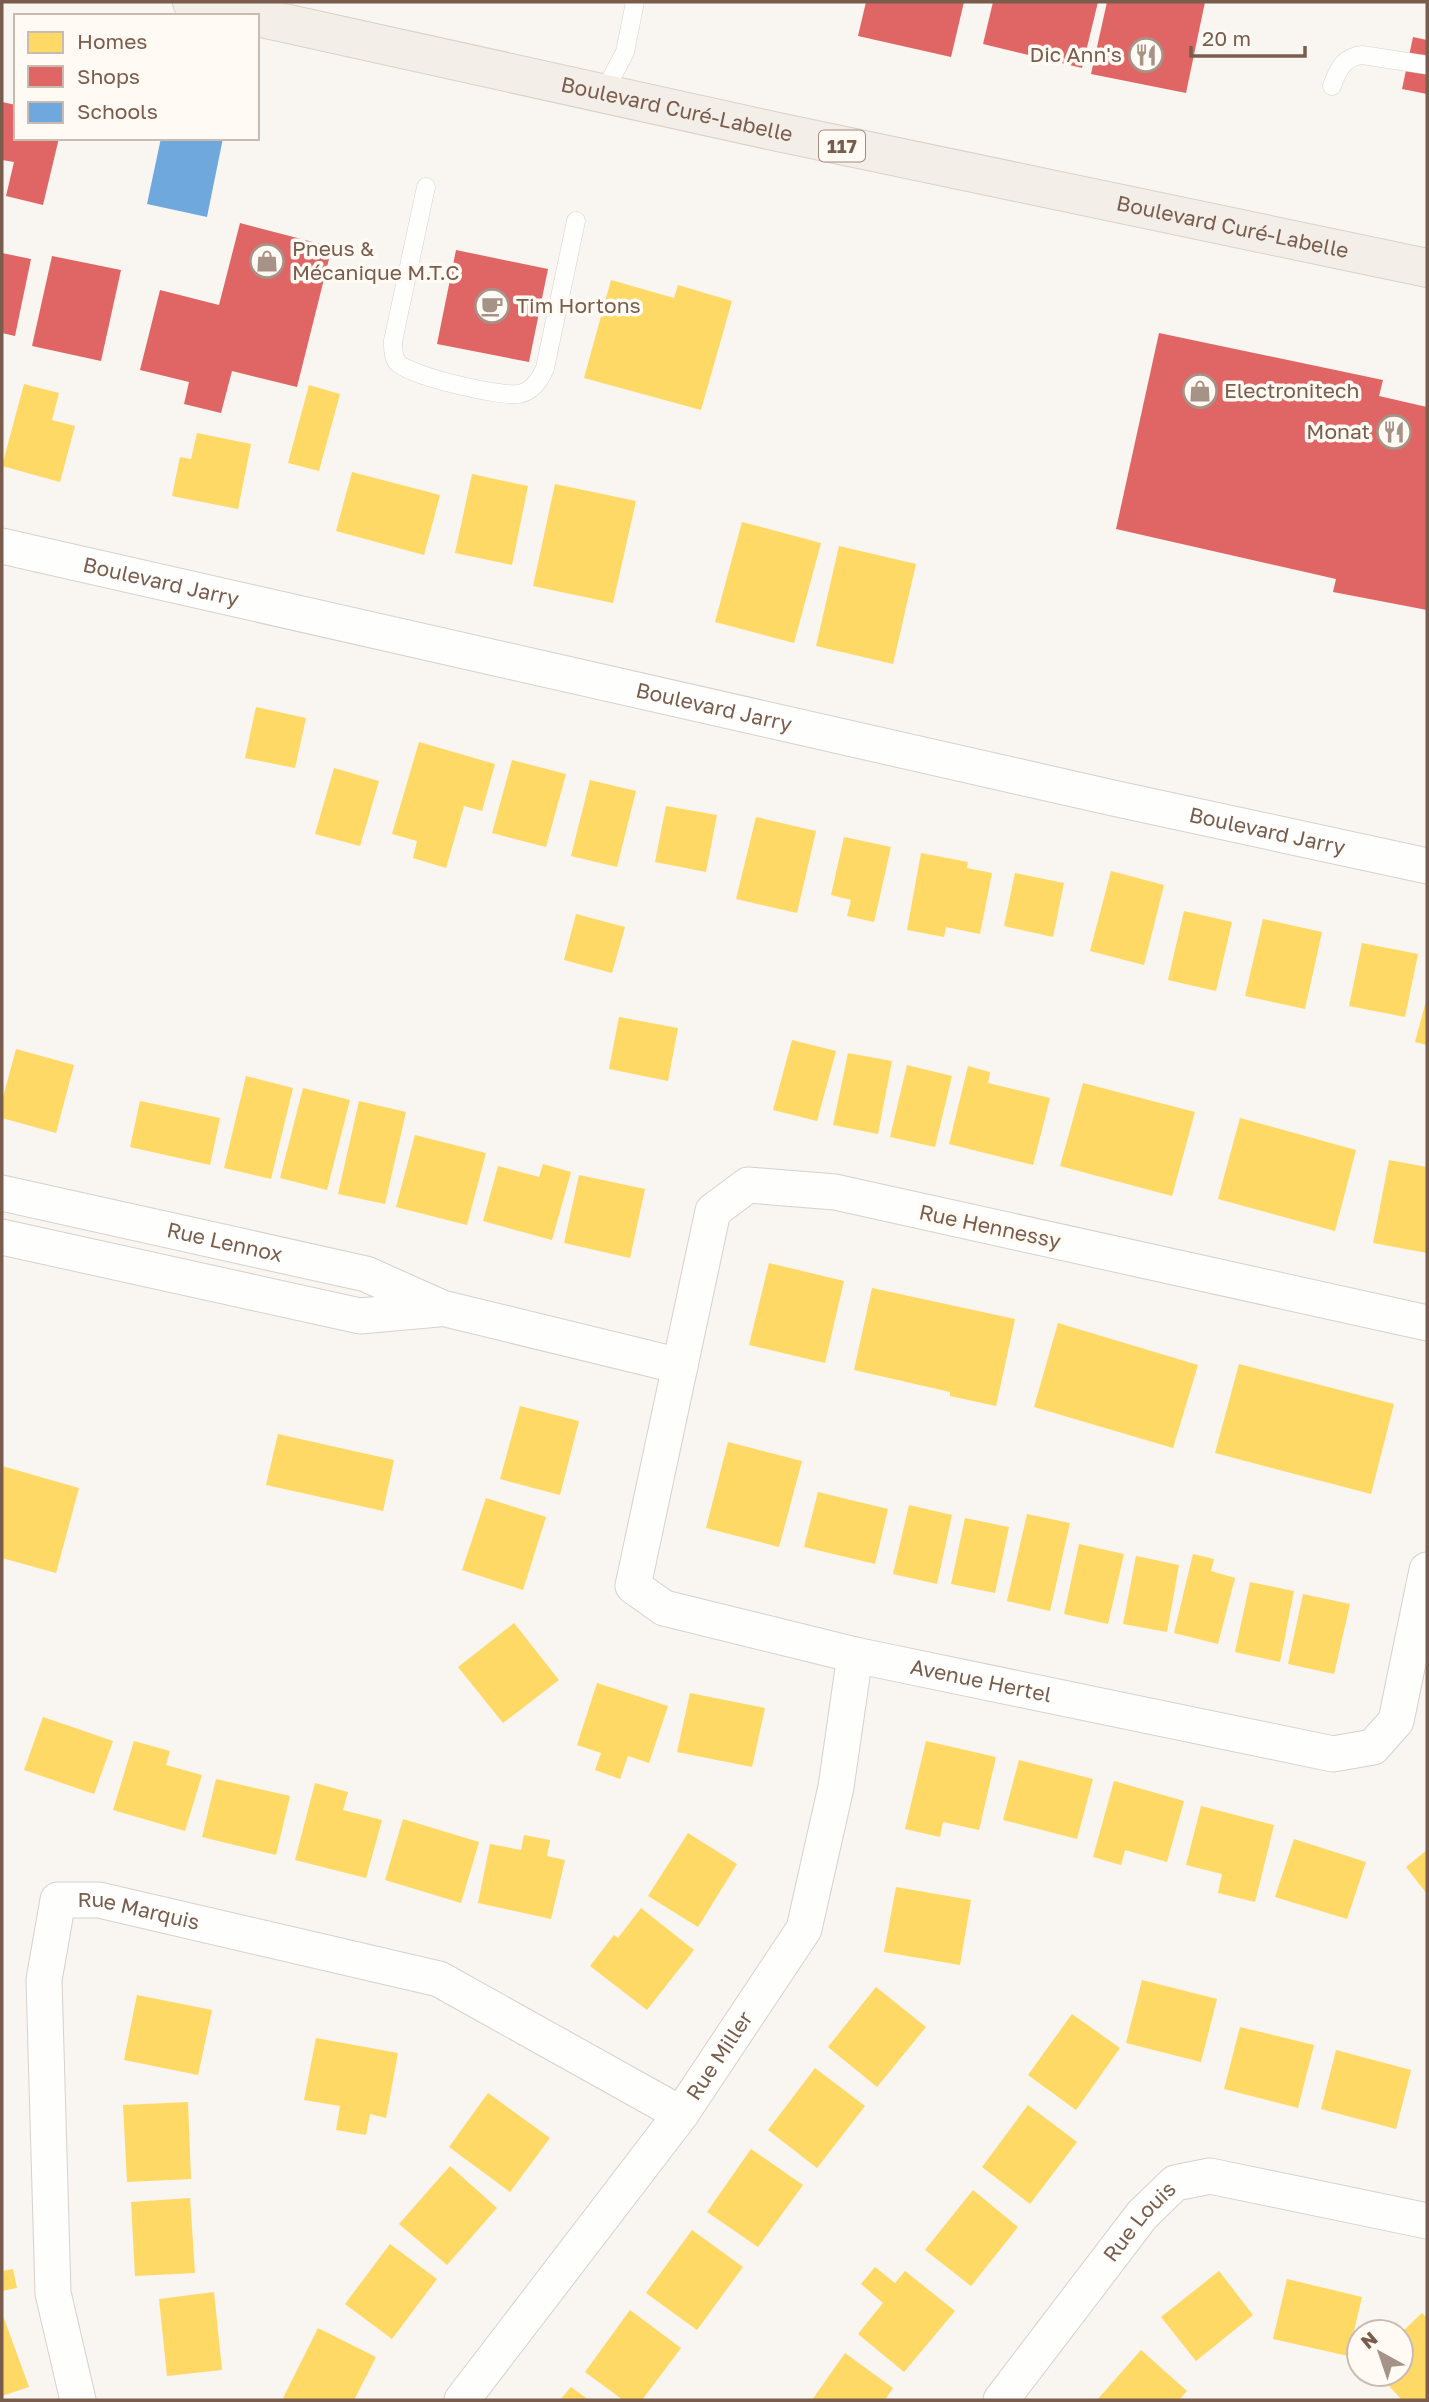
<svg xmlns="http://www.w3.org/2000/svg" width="1429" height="2402" font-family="'Golos Text',sans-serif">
	<rect width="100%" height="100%" fill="#f9f5f0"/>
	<g fill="#ffd966">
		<polygon points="611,280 674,298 678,285 732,301 701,410 584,378"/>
		<polygon points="24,384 59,393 52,420 75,426 60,482 2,466"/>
		<polygon points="309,385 340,394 319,471 288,463"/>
		<polygon points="197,433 251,444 238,509 172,496 180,457 191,459"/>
		<polygon points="352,472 440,495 424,555 336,531"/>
		<polygon points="472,474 528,486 512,565 455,553"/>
		<polygon points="555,484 636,501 613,603 533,586"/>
		<polygon points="742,522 821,543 794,643 715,622"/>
		<polygon points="839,546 916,564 893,664 816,646"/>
		<polygon points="256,707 306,718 295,768 245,758"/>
		<polygon points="419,742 495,764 482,811 464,806 446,868 413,858 417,841 392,834"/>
		<polygon points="512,760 566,774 546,847 492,833"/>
		<polygon points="334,768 379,781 360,846 315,834"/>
		<polygon points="590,780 636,791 617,867 571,856"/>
		<polygon points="666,806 717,815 706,872 655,862"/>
		<polygon points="756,817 816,831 797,913 736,899"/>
		<polygon points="844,837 891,847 874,922 847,916 851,900 831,895"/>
		<polygon points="921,853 968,862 967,868 992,873 980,934 946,927 944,937 907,930"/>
		<polygon points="1111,871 1164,885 1144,965 1090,951"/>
		<polygon points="1015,873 1064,883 1053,937 1004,926"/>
		<polygon points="1184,911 1232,922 1216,991 1168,980"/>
		<polygon points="576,914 625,927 612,973 564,960"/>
		<polygon points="1263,919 1322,932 1305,1009 1245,996"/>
		<polygon points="1362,943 1418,954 1405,1017 1349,1006"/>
		<polygon points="1426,1001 1427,1001 1427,1045 1415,1042"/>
		<polygon points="619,1017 678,1028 668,1081 609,1069"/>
		<polygon points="792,1040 836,1051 817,1121 773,1110"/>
		<polygon points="16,1049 74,1065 56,1133 2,1118 2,1101"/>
		<polygon points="848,1053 892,1061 878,1134 833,1125"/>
		<polygon points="907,1065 952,1076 935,1147 890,1137"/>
		<polygon points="968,1066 990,1072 988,1083 1050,1098 1033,1165 949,1144"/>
		<polygon points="246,1076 293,1088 271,1179 224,1168"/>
		<polygon points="1083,1083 1195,1112 1172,1196 1060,1166"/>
		<polygon points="303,1088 350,1100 327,1190 280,1178"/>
		<polygon points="140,1101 220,1118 210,1165 130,1147"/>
		<polygon points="359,1101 406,1112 385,1204 338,1194"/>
		<polygon points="1240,1118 1356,1150 1335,1231 1218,1199"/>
		<polygon points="415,1135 486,1153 467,1225 396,1207"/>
		<polygon points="1389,1160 1427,1167 1427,1253 1373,1243"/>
		<polygon points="543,1164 571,1172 552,1240 483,1221 498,1166 539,1177"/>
		<polygon points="579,1175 645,1189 630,1258 564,1243"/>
		<polygon points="769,1263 844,1281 825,1363 749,1345"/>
		<polygon points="872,1288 1015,1319 996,1406 950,1396 950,1392 854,1370"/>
		<polygon points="1058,1323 1198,1365 1173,1448 1034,1407"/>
		<polygon points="1239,1364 1394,1404 1371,1494 1215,1453"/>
		<polygon points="520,1406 579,1421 560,1495 500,1479"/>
		<polygon points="278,1434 394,1460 383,1511 266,1485"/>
		<polygon points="728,1442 802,1461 779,1547 706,1528"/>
		<polygon points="2,1466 79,1488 56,1573 2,1558"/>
		<polygon points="818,1492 888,1509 875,1564 804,1547"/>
		<polygon points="486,1498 546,1517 523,1590 462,1570"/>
		<polygon points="909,1505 952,1515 937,1584 893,1574"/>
		<polygon points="1027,1514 1070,1523 1050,1611 1007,1601"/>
		<polygon points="965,1518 1009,1527 995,1593 951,1584"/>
		<polygon points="1079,1544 1124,1554 1108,1624 1064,1614"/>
		<polygon points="1193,1554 1214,1559 1211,1571 1235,1578 1218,1644 1174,1633"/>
		<polygon points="1136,1556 1179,1565 1167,1632 1123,1624"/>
		<polygon points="1250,1582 1294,1591 1280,1662 1235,1652"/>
		<polygon points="1303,1594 1350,1604 1334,1674 1288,1664"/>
		<polygon points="514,1623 559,1680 503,1723 458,1667"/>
		<polygon points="597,1683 668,1706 649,1763 628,1756 620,1779 595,1770 601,1753 577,1745"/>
		<polygon points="690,1693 765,1708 752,1767 677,1752"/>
		<polygon points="43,1717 113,1741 94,1794 24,1770"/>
		<polygon points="134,1741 170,1751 166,1765 202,1775 185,1831 113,1810"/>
		<polygon points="926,1741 996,1757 979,1830 943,1822 940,1837 905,1829"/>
		<polygon points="1019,1760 1093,1779 1077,1839 1003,1820"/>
		<polygon points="216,1779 290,1796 276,1855 202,1837"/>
		<polygon points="1114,1781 1184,1801 1167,1862 1125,1850 1121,1865 1093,1857"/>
		<polygon points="315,1783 348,1792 343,1810 382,1820 366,1878 295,1860"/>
		<polygon points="1201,1806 1274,1825 1255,1902 1218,1893 1222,1874 1186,1865"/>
		<polygon points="403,1819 479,1842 461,1903 385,1880"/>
		<polygon points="688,1833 737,1864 698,1927 648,1896"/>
		<polygon points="524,1835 550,1840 547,1856 565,1860 551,1919 478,1903 490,1844 521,1850"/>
		<polygon points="1294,1839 1366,1862 1347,1919 1275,1897"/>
		<polygon points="1427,1850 1427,1894 1406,1867"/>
		<polygon points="896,1887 971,1900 960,1965 884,1952"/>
		<polygon points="641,1908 694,1950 647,2010 590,1966 614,1935 618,1938"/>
		<polygon points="1142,1980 1217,1999 1201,2062 1126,2043"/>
		<polygon points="876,1987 926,2027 877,2087 828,2047"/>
		<polygon points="137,1995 212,2010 198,2075 124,2060"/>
		<polygon points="1072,2014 1120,2048 1076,2110 1028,2075"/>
		<polygon points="1240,2027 1314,2045 1298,2108 1224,2089"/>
		<polygon points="316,2038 398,2053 386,2118 370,2114 366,2135 336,2130 340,2106 304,2100"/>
		<polygon points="1336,2050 1411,2070 1396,2129 1321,2109"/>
		<polygon points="815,2068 865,2106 817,2168 768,2130"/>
		<polygon points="488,2093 550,2138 510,2192 449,2147"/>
		<polygon points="188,2102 191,2179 127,2182 123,2105"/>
		<polygon points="1028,2105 1077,2142 1030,2204 982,2167"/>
		<polygon points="751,2149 803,2185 758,2247 707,2212"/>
		<polygon points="450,2166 497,2208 447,2265 399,2224"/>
		<polygon points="973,2190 1018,2227 971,2286 925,2250"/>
		<polygon points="190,2198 195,2273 135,2276 131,2202"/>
		<polygon points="692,2230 743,2267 697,2330 646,2293"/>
		<polygon points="390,2244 437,2279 392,2339 345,2304"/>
		<polygon points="875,2267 895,2283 905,2271 955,2311 904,2372 858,2334 883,2303 861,2284"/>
		<polygon points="13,2269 17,2288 2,2291 2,2271"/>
		<polygon points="1219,2271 1253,2315 1196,2361 1161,2317"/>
		<polygon points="1287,2279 1362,2297 1348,2356 1273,2339"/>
		<polygon points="214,2292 222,2370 167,2376 159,2299"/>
		<polygon points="630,2310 681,2348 642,2400 623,2400 585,2372"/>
		<polygon points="2,2313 29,2387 2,2396"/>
		<polygon points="1422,2313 1427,2318 1427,2400 1402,2400 1378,2374 1401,2374 1401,2333"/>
		<polygon points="318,2328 376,2357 354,2400 288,2400 283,2398"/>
		<polygon points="1141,2350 1187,2391 1179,2400 1097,2400"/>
		<polygon points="845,2353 893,2388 885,2400 812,2400"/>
		<polygon points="571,2387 589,2400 560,2400"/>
	</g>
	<g fill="#e06666">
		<polygon points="866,2 964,2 951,57 858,36"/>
		<polygon points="993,2 1098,2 1082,68 983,44"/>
		<polygon points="1107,2 1205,2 1186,93 1091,74"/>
		<polygon points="1413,37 1427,40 1427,94 1402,89"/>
		<polygon points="2,102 16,105 16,138 59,138 43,205 6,196 14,162 2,160"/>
		<polygon points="240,223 332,247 297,387 232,371 221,413 184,404 189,382 140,370 160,290 219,305"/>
		<polygon points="456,250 548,269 529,362 437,344"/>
		<polygon points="2,253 31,259 15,336 2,333"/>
		<polygon points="52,256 121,270 101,361 32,346"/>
		<polygon points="1159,333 1383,380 1379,396 1427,407 1427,610 1333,592 1336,579 1116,529"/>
	</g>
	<polygon fill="#6fa8dc" points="161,138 223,138 207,217 147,204"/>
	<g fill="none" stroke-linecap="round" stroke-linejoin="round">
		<g stroke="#d7d1cb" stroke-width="19">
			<g id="lane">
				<path d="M1332,86C1338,69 1344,57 1362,55L1427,65"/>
				<polyline points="603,94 625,52 635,2"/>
				<path d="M426,187L393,341C393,348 393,356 397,362C408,376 501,397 519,394C533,391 540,380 545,368L576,221"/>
			</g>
		</g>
		<g stroke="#d7d1cb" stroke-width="37">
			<g id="street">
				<path id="s1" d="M2,546L1113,798L1427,866"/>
				<path id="s2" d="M2,1193L366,1274L442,1308L680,1366"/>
				<polyline points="2,1237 360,1316 438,1309"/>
				<path id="s3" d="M1427,1323L835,1192L748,1185L713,1211L633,1586L664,1608L855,1655L1333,1754L1373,1747L1396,1721L1427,1570"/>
				<path id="s4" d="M78,2400L53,2293L44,1980L58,1900H99L439,1979L681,2114"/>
				<path id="s5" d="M462,2400L681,2114L804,1929L836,1787L855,1655"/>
				<path id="s6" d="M1001,2400L1142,2215L1175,2183L1210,2176L1427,2221"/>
			</g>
		</g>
		<g stroke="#dad1cc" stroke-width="40">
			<g id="primary">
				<polyline points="192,2 254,16"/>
				<path id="s7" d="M257,17L778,132L1427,268"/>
			</g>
		</g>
		<use href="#lane" stroke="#fefefd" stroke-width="18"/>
		<use href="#street" stroke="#fefefd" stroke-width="35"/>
		<use href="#primary" stroke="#f3eee8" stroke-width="38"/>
	</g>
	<defs>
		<g id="restaurant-ring" transform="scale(1.75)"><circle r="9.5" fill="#fffaf3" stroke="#a69286" stroke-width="1.5"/><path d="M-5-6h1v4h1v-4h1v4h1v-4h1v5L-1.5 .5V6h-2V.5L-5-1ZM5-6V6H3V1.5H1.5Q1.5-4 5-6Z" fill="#a69286"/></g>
		<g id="shop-ring" transform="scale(1.75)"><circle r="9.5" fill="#fffaf3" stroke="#a69286" stroke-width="1.5"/><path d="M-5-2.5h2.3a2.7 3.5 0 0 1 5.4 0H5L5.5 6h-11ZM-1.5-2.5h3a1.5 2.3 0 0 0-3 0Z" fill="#a69286"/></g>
		<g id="cafe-ring" transform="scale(1.75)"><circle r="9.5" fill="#fffaf3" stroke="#a69286" stroke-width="1.5"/><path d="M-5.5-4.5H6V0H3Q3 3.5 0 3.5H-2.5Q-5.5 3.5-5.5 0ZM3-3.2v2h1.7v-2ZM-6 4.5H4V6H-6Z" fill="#a69286"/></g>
	</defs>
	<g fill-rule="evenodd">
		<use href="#restaurant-ring" x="1146" y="55"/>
		<use href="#shop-ring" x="267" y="261"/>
		<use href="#cafe-ring" x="492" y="306"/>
		<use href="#shop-ring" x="1200" y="391"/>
		<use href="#restaurant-ring" x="1394" y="432"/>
	</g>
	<g text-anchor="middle" stroke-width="7" stroke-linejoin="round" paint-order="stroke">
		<rect fill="#fffaf3" stroke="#a28b7f" stroke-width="2" x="819" y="130.5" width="46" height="31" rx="5"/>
		<g font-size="19" font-weight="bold" fill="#7a5c4d">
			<text x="842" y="153">117</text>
		</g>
		<g font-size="21" fill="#7a5c4d" stroke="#fffaf3" text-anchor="start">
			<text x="1122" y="62" text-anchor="end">Dic Ann's</text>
			<text x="292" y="256">Pneus &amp;<tspan x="292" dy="24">Mécanique M.T.C</tspan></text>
			<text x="516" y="313">Tim Hortons</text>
			<text x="1224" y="398">Electronitech</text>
			<text x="1370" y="439" text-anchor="end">Monat</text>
		</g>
		<g font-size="21" fill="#7a5c4d" stroke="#fffaf3">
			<text dy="7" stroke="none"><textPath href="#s7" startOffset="430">Boulevard Curé-Labelle</textPath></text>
			<text dy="7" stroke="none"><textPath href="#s7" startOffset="998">Boulevard Curé-Labelle</textPath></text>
			<text dy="7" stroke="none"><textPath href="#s1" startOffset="163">Boulevard Jarry</textPath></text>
			<text dy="7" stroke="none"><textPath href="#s1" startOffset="730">Boulevard Jarry</textPath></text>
			<text dy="7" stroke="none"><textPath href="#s1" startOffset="1297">Boulevard Jarry</textPath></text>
			<text transform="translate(990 1227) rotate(12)" y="7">Rue Hennessy</text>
			<text dy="7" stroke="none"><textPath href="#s2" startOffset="228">Rue Lennox</textPath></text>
			<text dy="7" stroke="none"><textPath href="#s3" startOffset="1484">Avenue Hertel</textPath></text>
			<text dy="7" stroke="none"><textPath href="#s4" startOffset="586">Rue Marquis</textPath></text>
			<text dy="7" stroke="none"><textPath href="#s5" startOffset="430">Rue Miller</textPath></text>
			<text dy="7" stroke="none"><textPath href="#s6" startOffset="226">Rue Louis</textPath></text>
		</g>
	</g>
	<rect width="1429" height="2402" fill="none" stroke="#7a5c4d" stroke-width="7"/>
	<rect x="14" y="14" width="245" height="126" fill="#fffaf3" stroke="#cabbb1" stroke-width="2"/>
	<rect x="28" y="32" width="35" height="21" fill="#ffd966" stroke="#cabbb1" stroke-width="2"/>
	<text x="77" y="49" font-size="21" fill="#7a5c4d">Homes</text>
	<rect x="28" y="66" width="35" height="21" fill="#e06666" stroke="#cabbb1" stroke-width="2"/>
	<text x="77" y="84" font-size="21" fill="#7a5c4d">Shops</text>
	<rect x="28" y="102" width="35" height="21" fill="#6fa8dc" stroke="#cabbb1" stroke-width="2"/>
	<text x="77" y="119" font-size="21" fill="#7a5c4d">Schools</text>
	<g transform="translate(1380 2353) rotate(320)"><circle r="33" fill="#fffaf3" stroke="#cabbb1" stroke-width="2"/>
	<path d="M0-5L12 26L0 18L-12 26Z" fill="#a69286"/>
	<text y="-10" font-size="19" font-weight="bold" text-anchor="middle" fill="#7a5c4d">N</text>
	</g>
	<path d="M1191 46v10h114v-10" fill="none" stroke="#7a5c4d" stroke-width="3.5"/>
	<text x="1202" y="46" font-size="21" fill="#7a5c4d" stroke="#fffaf3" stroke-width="5" paint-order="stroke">20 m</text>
</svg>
